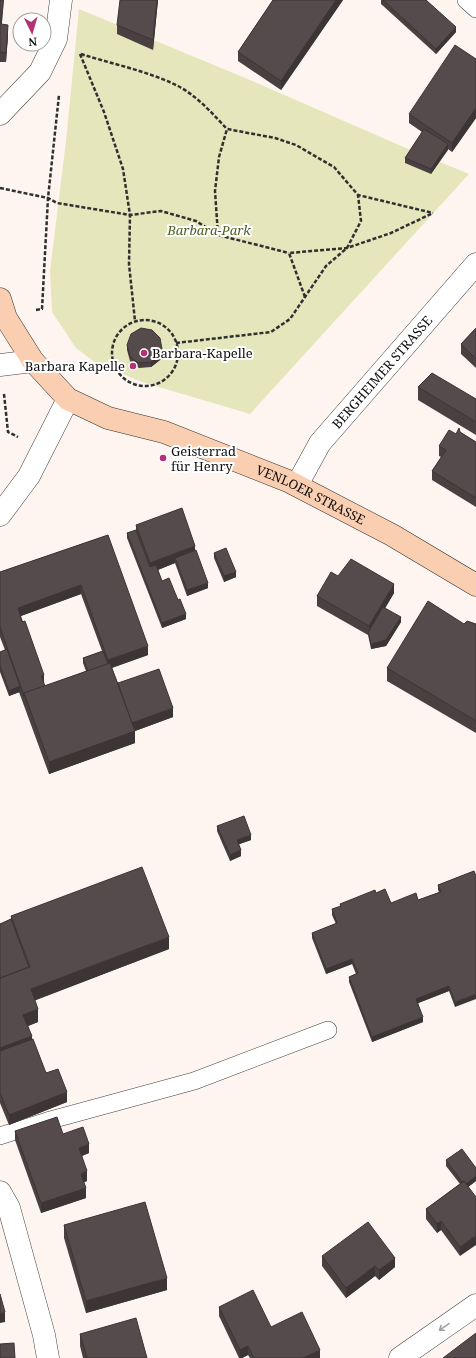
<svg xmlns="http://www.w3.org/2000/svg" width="476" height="1358" font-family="'Noto Serif',serif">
	<rect width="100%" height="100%" fill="#fef5f0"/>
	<polygon fill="#e6e6bc" points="79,9 250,80 399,145 469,174 250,414 142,382 96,363 76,348 52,312 50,271 66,141"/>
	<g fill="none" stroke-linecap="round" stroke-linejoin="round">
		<g stroke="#414141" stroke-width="18">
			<g id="lane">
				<polyline points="466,0 476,9"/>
				<polyline points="0,1136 47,1121 194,1081 328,1030"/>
			</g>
		</g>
		<g stroke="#414141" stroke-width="23">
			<g id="street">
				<polyline points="0,114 40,72 56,39 61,0"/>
				<polyline points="0,365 33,361"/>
				<path id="s1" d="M297,485L320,443L476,264"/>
				<polyline points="0,515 29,476 68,399"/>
				<polyline points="0,1192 9,1208 44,1335 48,1358"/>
				<polyline points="400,1358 476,1305"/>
			</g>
		</g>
		<g stroke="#303030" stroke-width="23">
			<g id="secondary">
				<path id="s2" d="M0,299L6,318L33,361L68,399L108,418L164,432L288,481L392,535L476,585"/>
			</g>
		</g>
		<g stroke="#303030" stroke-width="2.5" stroke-dasharray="4 2" stroke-linecap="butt">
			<polyline points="80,54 104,112 123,169 130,215 129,264 135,321"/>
			<path d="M81,54C112,64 148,71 178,86C197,96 212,113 227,129"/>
			<polyline points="0,188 48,198 57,203 130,215 161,211 196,221 218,235 289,253"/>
			<polyline points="218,235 215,191 219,157 227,129 275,138 296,145 334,167 358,195 433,213"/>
			<polyline points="305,297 289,253 347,248 391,233 433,213"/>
			<polyline points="36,310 42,309 48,198 59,95"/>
			<circle cx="145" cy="353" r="33"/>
			<polyline points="176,343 271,332 290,319 326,266 347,248 361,221 358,195"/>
			<polyline points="4,394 8,432 18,437"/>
		</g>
		<use href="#lane" stroke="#fff" stroke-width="17"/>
		<use href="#street" stroke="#fff" stroke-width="22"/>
		<use href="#secondary" stroke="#f9ceb1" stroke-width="22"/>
	</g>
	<g fill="#4a4041" fill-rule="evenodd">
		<polygon points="0,0 2,24 8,35 6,62 0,62"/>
		<polygon points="158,0 153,50 117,34 117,25"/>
		<polygon points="273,0 343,0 281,90 238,61 238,52"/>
		<polygon points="381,0 426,0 456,32 436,54 381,4"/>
		<polygon points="476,59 476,118 452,152 448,149 431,174 405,163 405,158 422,132 409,123 409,114"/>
		<polygon points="476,328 476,368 461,354 461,344"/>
		<polygon points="127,345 162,355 160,360 151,367 139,368 134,365 130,361 127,350"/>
		<polygon points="418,387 476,399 476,435 418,400"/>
		<polygon points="460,432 476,442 476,507 432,480 432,471 441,457 439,456 439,446"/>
		<polygon points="136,525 195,551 208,588 187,596 175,563 158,570 162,581 186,619 162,628 127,538 127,533 136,530"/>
		<path d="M108,535L148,655L112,668L118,683L173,717L135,731V743L49,774L19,692L9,696L0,672V652L5,650L0,637V572ZM81,594L102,651L83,658V663L86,671L45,686L21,616Z"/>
		<polygon points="214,553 236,577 224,582 214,558"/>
		<polygon points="338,576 394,593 385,608 401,622 386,646 371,649 368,635 317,606 317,596"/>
		<polygon points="464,624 476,624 476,733 387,681 387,668"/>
		<polygon points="217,826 251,840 239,844 241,856 230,861 217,831"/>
		<polygon points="474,871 455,1007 449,991 418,1003 423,1022 372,1042 349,982 349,977 356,974 352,964 326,974 312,938 312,933 336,924 332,915 332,909 340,907 340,904 376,893 391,903 418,900 439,892 438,890 438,885"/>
		<polygon points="11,916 169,949 35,1000 38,1022 28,1026 32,1039 46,1073 67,1102 9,1125 0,1103 0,924 11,919"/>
		<polygon points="15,1131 63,1134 89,1153 82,1156 87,1181 84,1182 86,1198 41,1213 15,1140"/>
		<polygon points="446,1160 476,1181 468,1187 460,1256 441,1230 437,1233 426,1219 426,1209 460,1184 446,1166"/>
		<polygon points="64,1225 167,1290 86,1313 64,1238"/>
		<polygon points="322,1256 395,1267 379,1280 375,1276 346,1298 322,1266"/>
		<polygon points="219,1307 271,1327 320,1358 250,1358 248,1355 242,1358 239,1358 219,1316"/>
		<polygon points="80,1334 147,1358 83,1358 80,1346"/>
	</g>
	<g fill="#3c3435">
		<polygon points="3,0 4,0 1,34 1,24"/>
		<polygon points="157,0 158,0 153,50 153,40"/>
		<polygon points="336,0 343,0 281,90 281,81"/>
		<polygon points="8,25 8,35 6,62 6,53"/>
		<polygon points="456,27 456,32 436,54 436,49"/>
		<polygon points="476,108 476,118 452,152 452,143"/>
		<polygon points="448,144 448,150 431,174 431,169"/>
		<polygon points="162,349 162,355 160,360 151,367 151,362"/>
		<polygon points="195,546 195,556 175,558 175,563 150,573 150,563"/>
		<polygon points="236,572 236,577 224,582 224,576"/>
		<polygon points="208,583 208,588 187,596 187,590"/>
		<polygon points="394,584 394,593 369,636 369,626"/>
		<polygon points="81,585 81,594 18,617 18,608"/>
		<polygon points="186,614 186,619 162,628 162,623"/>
		<polygon points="401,617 401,622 386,646 371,649 371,644"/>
		<polygon points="148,646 148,655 108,669 108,660"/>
		<polygon points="44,675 44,684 41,676"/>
		<polygon points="20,686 20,692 9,696 9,691"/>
		<polygon points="173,708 173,717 135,731 135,743 49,774 49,762 131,723"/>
		<polygon points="251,835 251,840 237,845 237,840"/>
		<polygon points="241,850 241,856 230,861 230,855"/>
		<polygon points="169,937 169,949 31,1002 31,989"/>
		<polygon points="352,959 352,964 326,974 326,969"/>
		<polygon points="449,986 449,991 416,1004 416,999"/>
		<polygon points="476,994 476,999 455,1007 455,1002"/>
		<polygon points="38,1009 38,1022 23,1028 23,1015"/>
		<polygon points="423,1017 423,1022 372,1042 372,1037"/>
		<polygon points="32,1036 32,1049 0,1061 0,1048"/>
		<polygon points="67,1092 67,1102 9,1125 9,1115"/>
		<polygon points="89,1144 89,1153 79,1157 79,1148"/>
		<polygon points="87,1171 87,1181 81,1183 81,1174"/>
		<polygon points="476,1176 476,1181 464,1190 464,1185"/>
		<polygon points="86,1188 86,1198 41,1213 41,1203"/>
		<polygon points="441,1221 441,1230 437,1233 437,1224"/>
		<polygon points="476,1235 476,1245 460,1256 460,1247"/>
		<polygon points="395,1258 395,1267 379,1280 379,1270"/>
		<polygon points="375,1266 375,1276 346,1298 346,1288"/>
		<polygon points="167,1278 167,1290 86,1313 86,1301"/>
		<polygon points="5,1312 5,1322 0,1323 0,1314"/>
		<polygon points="248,1346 248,1355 242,1358 240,1358 240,1350"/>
		<polygon points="320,1350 320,1358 303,1358"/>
	</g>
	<g fill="#564b4c" stroke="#3c3435">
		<polygon points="0,0 3,0 1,24 8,25 6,53 0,52"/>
		<polygon points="120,0 157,0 153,40 117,25"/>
		<polygon points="273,0 336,0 281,81 238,52"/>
		<polygon points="383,0 426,0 456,27 436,49"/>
		<polygon points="455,45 476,59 476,108 452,143 409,114"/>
		<polygon points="424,129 448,144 431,169 405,158"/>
		<polygon points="141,328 152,330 160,338 162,349 160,355 151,362 139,363 134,360 130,356 127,345 131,334"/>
		<polygon points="476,328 476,359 461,344"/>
		<polygon points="432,373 476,399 476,422 418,387"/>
		<polygon points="459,428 460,432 476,442 476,498 432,471 446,450 439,446 449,430 456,434"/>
		<polygon points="182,508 195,546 150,563 136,525"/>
		<polygon points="136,530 150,567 156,565 162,581 169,578 178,600 180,599 186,614 162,623 127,533"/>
		<polygon points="108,535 148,646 108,660 81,585 18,608 22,622 25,621 44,675 41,676 45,686 24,693 24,696 0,627 0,572"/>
		<polygon points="226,548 236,572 224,576 214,553"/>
		<polygon points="196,550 208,583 187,590 175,558"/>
		<polygon points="351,559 394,584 369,626 317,596 331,572 338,576"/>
		<polygon points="428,601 464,624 467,621 476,624 476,721 387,668"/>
		<polygon points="383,607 401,617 386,640 371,644 368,630 369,631"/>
		<polygon points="7,649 20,686 9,691 0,666 0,652"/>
		<polygon points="103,651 108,664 88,671 83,658"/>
		<polygon points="110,663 135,731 49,762 24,693"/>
		<polygon points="159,669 173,708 132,723 118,683"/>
		<polygon points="244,816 251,835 237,840 241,850 230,855 217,826"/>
		<polygon points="142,867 169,937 31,989 38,1009 23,1015 32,1036 0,1048 0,978 30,967 11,916"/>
		<polygon points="474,871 476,876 476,994 455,1002 449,986 416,999 423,1017 372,1037 349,977 358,973 352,959 326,969 312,933 337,923 332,909 341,906 340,904 375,890 376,893 385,889 391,903 416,893 418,900 441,892 438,885"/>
		<polygon points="11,919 29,967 0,978 0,924"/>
		<polygon points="33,1039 46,1073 58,1069 67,1092 9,1115 0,1093 0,1051"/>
		<polygon points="57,1117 63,1134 83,1127 89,1144 79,1148 87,1171 81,1174 86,1188 41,1203 15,1131"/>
		<polygon points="462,1149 476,1168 476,1176 466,1184 464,1181 462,1182 446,1160"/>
		<polygon points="464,1181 476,1197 476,1235 460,1247 441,1221 437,1224 426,1209"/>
		<polygon points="145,1202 167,1278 86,1301 64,1225"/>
		<polygon points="368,1222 395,1258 379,1270 375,1266 346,1288 322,1256"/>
		<polygon points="253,1290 271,1327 302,1312 320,1350 303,1358 254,1358 248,1346 240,1350 219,1307"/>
		<polygon points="0,1294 5,1312 0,1314"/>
		<polygon points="136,1318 147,1358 87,1358 80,1334"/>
		<polygon points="476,1333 476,1358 443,1358"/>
		<polygon points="14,1343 15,1358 0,1358 0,1344"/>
	</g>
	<defs><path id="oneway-shaft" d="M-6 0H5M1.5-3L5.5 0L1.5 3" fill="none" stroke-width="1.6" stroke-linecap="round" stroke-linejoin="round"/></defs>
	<use stroke="#9f9f9f" href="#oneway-shaft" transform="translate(444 1327) rotate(145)"/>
	<g fill="#b33176" stroke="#fff" stroke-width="1.5">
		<circle cx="144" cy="353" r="4"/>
		<circle cx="133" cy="366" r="4"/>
		<circle cx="163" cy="458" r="4"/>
	</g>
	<g text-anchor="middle" stroke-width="4" stroke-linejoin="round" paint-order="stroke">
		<g font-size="13" font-style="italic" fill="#4e6123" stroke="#fff">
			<text x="209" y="235">Barbara-Park</text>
		</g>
		<g font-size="13" fill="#0e0e0e" stroke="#fff" text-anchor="start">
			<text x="152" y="358">Barbara-Kapelle</text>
			<text x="125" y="371" text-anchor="end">Barbara Kapelle</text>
			<text x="171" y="456">Geisterrad<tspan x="171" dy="15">für Henry</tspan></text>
		</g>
		<g font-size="13" fill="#0e0e0e" stroke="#fff">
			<text dy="5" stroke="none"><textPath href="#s1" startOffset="142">BERGHEIMER STRASSE</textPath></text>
			<text dy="5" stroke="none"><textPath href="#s2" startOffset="384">VENLOER STRASSE</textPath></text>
		</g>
	</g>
	<g transform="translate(32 32) rotate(175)"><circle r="19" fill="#ffffff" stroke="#9f9f9f"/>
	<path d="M0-3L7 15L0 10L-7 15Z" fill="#b33176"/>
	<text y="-6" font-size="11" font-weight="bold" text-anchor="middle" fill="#0e0e0e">N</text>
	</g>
</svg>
